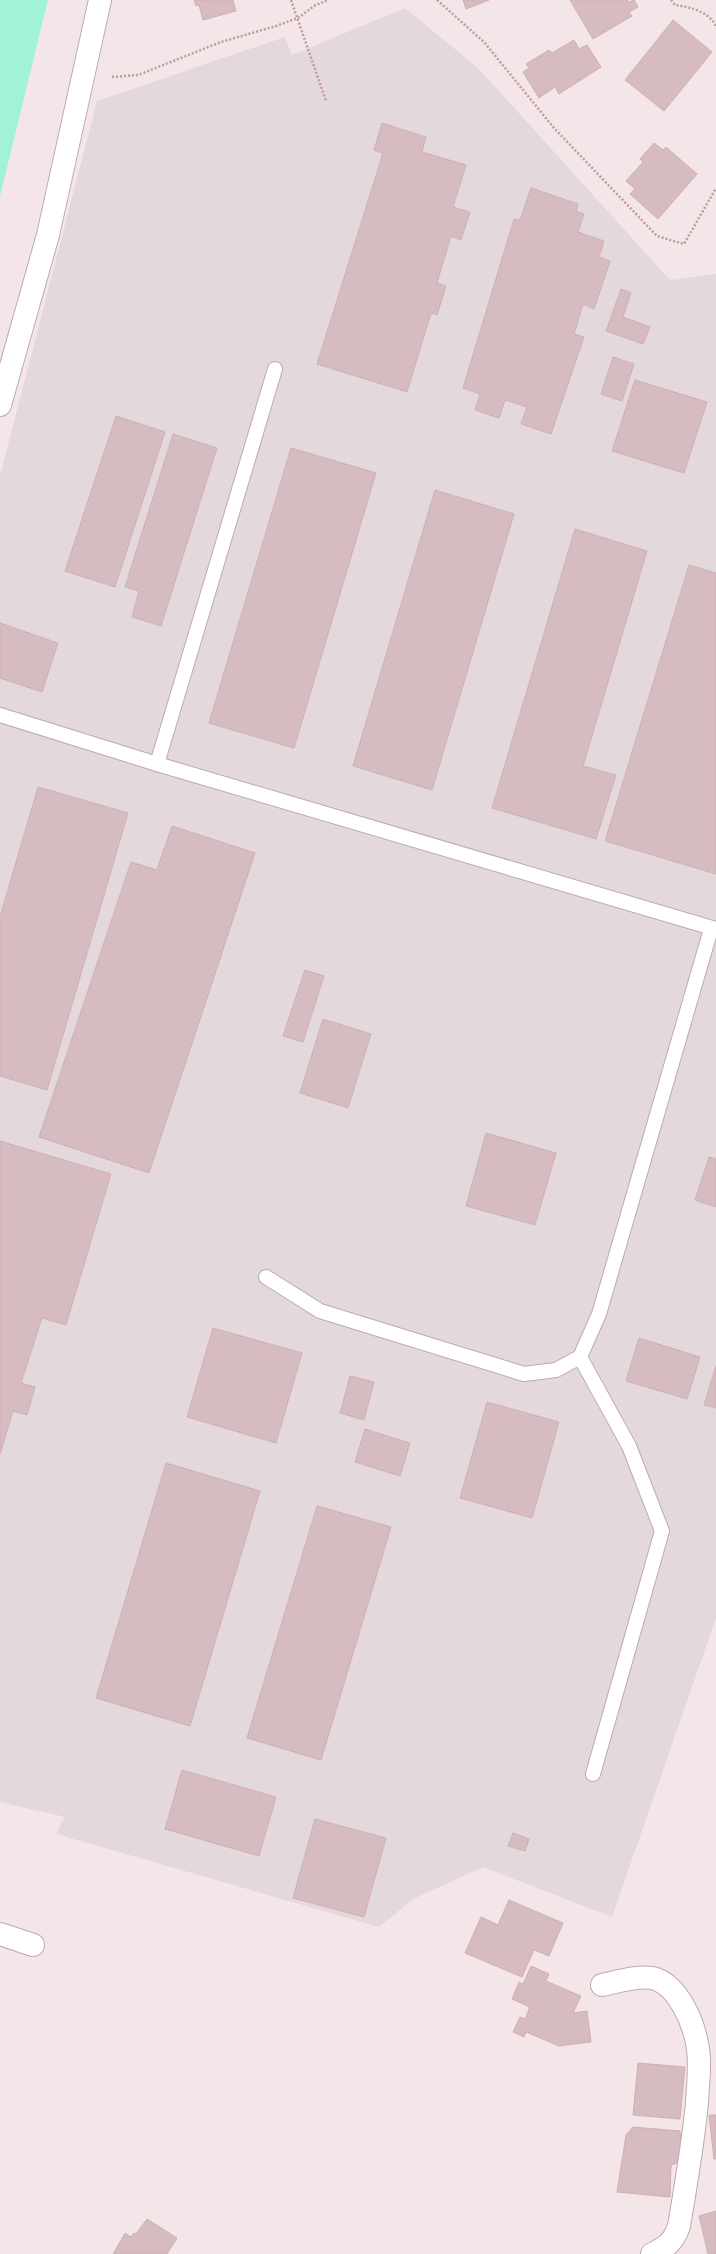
<svg xmlns="http://www.w3.org/2000/svg" width="716" height="2254" font-family="'IBM Plex Sans',sans-serif">
	<rect width="100%" height="100%" fill="#f4e6e8"/>
	<polygon fill="#e3d8db" points="405,8 479,69 670,280 716,274 716,1618 612,1917 483,1867 413,1899 379,1927 56,1834 65,1817 0,1802 0,476 97,101 285,37 292,55"/>
	<polygon fill="#a0f3d4" points="0,0 48,0 0,196"/>
	<g fill="#d6bbc0" stroke="#d1aeb4">
		<polygon points="194,0 233,0 236,11 203,20 199,5 196,6"/>
		<polygon points="463,0 489,0 466,9"/>
		<polygon points="570,0 627,0 629,2 634,0 638,7 629,12 632,16 593,39"/>
		<polygon points="673,20 712,52 664,111 625,80"/>
		<polygon points="574,40 579,49 587,45 601,67 559,94 555,87 539,98 523,72 529,68 526,64 549,50 552,53"/>
		<polygon points="382,123 426,137 422,152 466,165 453,207 470,212 461,240 451,236 437,283 446,286 437,315 431,313 407,392 317,364 383,153 374,150"/>
		<polygon points="654,143 663,150 666,147 697,174 658,219 630,194 635,189 626,181 643,162 640,159"/>
		<polygon points="531,188 578,204 576,211 584,214 578,232 604,241 599,257 610,261 594,309 583,304 574,334 584,337 551,434 521,424 527,407 505,400 499,418 475,410 480,394 463,388 514,219 520,220"/>
		<polygon points="621,289 631,293 623,317 650,327 643,344 606,331"/>
		<polygon points="613,357 634,364 622,401 601,394"/>
		<polygon points="635,380 707,402 684,473 612,451"/>
		<polygon points="116,416 165,432 115,587 65,571"/>
		<polygon points="173,434 217,448 161,626 132,617 139,591 125,587"/>
		<polygon points="291,448 376,473 294,748 209,723"/>
		<polygon points="435,490 514,514 432,790 353,766"/>
		<polygon points="575,529 647,551 583,766 616,775 596,839 492,808"/>
		<polygon points="689,565 716,573 716,874 605,841"/>
		<polygon points="0,623 58,643 42,692 0,678"/>
		<polygon points="38,787 128,813 47,1090 0,1076 0,917"/>
		<polygon points="172,826 255,853 149,1173 39,1137 131,862 157,870"/>
		<polygon points="305,970 324,976 303,1042 283,1036"/>
		<polygon points="323,1019 371,1034 348,1108 300,1093"/>
		<polygon points="486,1133 556,1153 535,1225 466,1206"/>
		<polygon points="0,1141 111,1174 66,1325 42,1318 21,1383 35,1387 27,1415 13,1411 0,1454"/>
		<polygon points="709,1157 716,1159 716,1207 695,1200"/>
		<polygon points="213,1328 302,1353 276,1443 187,1417"/>
		<polygon points="639,1338 700,1357 687,1399 626,1381"/>
		<polygon points="716,1366 716,1408 704,1405"/>
		<polygon points="350,1376 374,1382 364,1420 340,1413"/>
		<polygon points="487,1402 559,1422 532,1518 460,1498"/>
		<polygon points="365,1429 410,1443 400,1476 355,1462"/>
		<polygon points="166,1463 260,1491 190,1726 96,1698"/>
		<polygon points="317,1506 391,1527 321,1760 247,1738"/>
		<polygon points="182,1770 276,1797 259,1856 165,1829"/>
		<polygon points="315,1819 386,1838 364,1917 293,1898"/>
		<polygon points="513,1833 529,1839 525,1851 508,1846"/>
		<polygon points="509,1900 563,1923 549,1956 534,1950 522,1977 465,1953 481,1917 498,1925"/>
		<polygon points="531,1966 549,1974 546,1981 581,1996 573,2013 587,2011 591,2042 559,2046 526,2032 524,2037 513,2032 520,2017 525,2019 530,2007 512,1999 519,1982 523,1984"/>
		<polygon points="638,2063 685,2067 680,2119 633,2115"/>
		<polygon points="709,2115 716,2115 716,2159 714,2159"/>
		<polygon points="633,2127 680,2131 682,2161 671,2165 670,2197 617,2192 626,2135"/>
		<polygon points="716,2211 716,2254 708,2254 699,2216"/>
		<polygon points="147,2219 177,2238 167,2254 113,2254 125,2233 131,2237 134,2233 136,2234"/>
	</g>
	<g fill="none" stroke-linecap="round" stroke-linejoin="round">
		<g stroke="#c0a9ac" stroke-width="16">
			<g id="service">
				<polyline points="0,715 157,764 716,929"/>
				<polyline points="157,764 275,369"/>
				<polyline points="266,1277 320,1311 524,1374 556,1370 580,1357 599,1314 711,929"/>
				<polyline points="580,1357 629,1446 662,1531 593,1774"/>
			</g>
		</g>
		<g stroke="#c0a9ac" stroke-width="24">
			<g id="minor">
				<polyline points="0,405 48,235 100,0"/>
				<polyline points="0,1934 33,1945"/>
				<path d="M602,1985C616,1982 643,1974 656,1979C678,1987 693,2021 697,2043C701,2062 698,2083 697,2103C693,2144 686,2185 679,2226C674,2241 667,2247 652,2254"/>
			</g>
		</g>
		<g stroke="#c2999f" stroke-width="2.5" stroke-dasharray="2 2" stroke-linecap="butt">
			<polyline points="291,0 326,101"/>
			<polyline points="437,0 484,42 554,128 657,236 684,244 716,188"/>
			<path d="M671,0L675,5C690,7 708,11 716,26"/>
			<polyline points="112,77 138,75 221,42 276,26 298,18 314,6 328,0"/>
		</g>
		<use href="#service" stroke="#fff" stroke-width="14"/>
		<use href="#minor" stroke="#fff" stroke-width="22"/>
	</g>
</svg>
